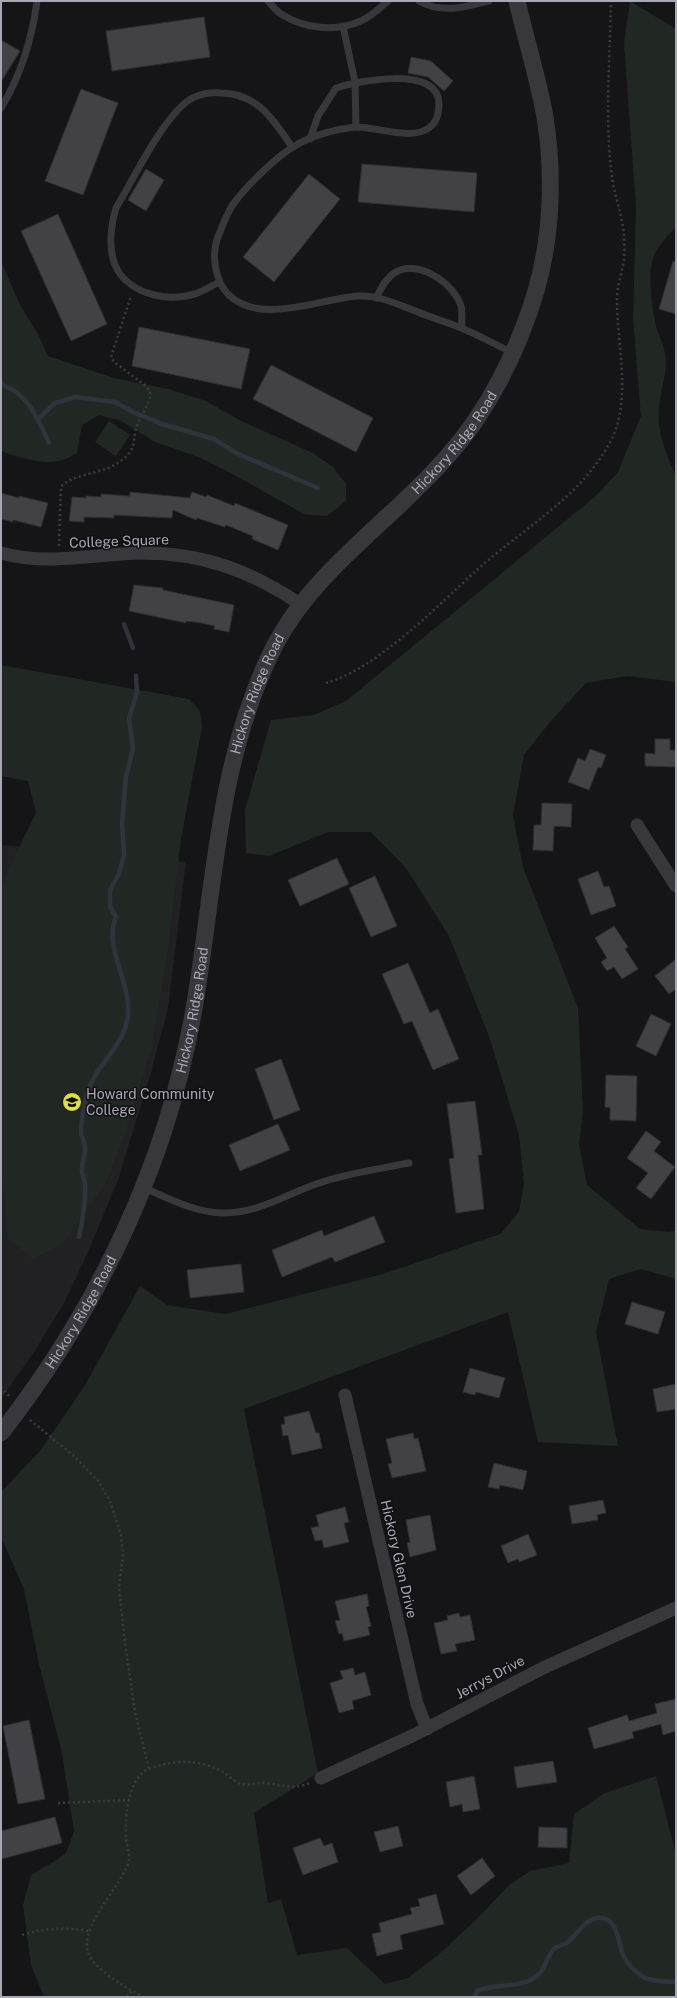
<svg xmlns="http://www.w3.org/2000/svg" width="677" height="1998" font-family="'Public Sans',sans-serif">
	<rect width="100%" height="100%" fill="#151416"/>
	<polygon fill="#212023" points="1,845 186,862 168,1008 152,1069 118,1180 88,1252 65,1301 34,1352 1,1399"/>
	<g fill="#212824">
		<path d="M630,1L676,29V227C667,237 655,248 652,262C648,279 652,308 656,326C658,335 664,344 665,354C668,372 661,388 659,406C656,430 666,454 676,476V682L627,676L586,683L550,722L524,755L513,815L523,867L578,1008L583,1111L579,1145L587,1185L640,1229L670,1232L676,1230V1279L641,1269L609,1279L596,1332L618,1446L538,1442L508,1312L244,1409L318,1773L254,1813L268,1903L281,1899L297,1955L347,1948L385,1984L408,1978L438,1955L478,1918L508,1886L530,1871L569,1863L574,1814L605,1793L656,1776L676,1855V1997H44L31,1965L23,1905L31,1875L55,1861L66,1853L74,1831L62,1753L39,1664L24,1589L1,1537V1492L40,1451L84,1387L140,1286L167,1305L225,1314L383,1274L500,1234L519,1212L524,1184L519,1135L489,1036L449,936L406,868L371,832H328L269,856L246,853L245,810L271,720L314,715L346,701L597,495L618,472L641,416L633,318L636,207L624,43Z"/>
		<path d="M1,261L20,305L38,334L48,356L114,378L168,389L206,401L241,421L313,453L333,467L346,484V501L327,516L304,514L229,472L201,458L155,442L121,421L99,415L82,425L77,453C52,469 32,460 5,453L1,450Z"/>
		<polygon points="109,421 130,435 116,456 95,442"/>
		<polygon points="1,665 189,699 200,711 202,727 181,839 166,963 151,1049 126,1131 106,1183 62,1244 33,1259 8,1238 1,1168 1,892 7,872 36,813 28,781 1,776"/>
	</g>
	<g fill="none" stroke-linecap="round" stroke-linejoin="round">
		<g stroke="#30333c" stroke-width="4.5">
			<path d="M1,383C5,387 12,389 17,393C33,405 41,426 49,443"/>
			<polyline points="38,419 55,403 75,397 115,402 133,412 162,424 214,439 238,454 318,488"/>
			<polyline points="124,624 133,648"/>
			<path d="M79,1237C83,1219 86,1201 85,1183C84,1178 81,1173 82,1168C82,1161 86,1154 85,1147C85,1142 82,1138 81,1133C81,1120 84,1106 87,1094C95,1064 126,1046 128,1014C131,982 103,947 116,917L110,907V890L119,874L124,855L122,823L126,777L133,749L129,718L137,693L136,676"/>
			<path d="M475,1997L477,1991C496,1982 525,1990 540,1973C546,1966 547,1956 554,1949C557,1946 563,1945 567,1943C577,1935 584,1920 597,1918C619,1915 618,1946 624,1957C628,1965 636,1972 643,1977C652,1982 666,1981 676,1982"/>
		</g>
	</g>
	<g fill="#424146" stroke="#2f2e31">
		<polygon points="204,17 210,57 112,71 106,31"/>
		<polygon points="1,40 20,51 1,82"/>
		<polygon points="411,57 431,61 453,81 444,91 428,77 408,73"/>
		<polygon points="81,89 118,103 83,195 45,181"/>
		<polygon points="362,164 477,173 474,212 358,202"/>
		<polygon points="146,169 164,180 146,211 128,200"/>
		<polygon points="309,174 340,199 274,282 243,257"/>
		<polygon points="58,214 107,324 71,341 21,231"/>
		<polygon points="673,261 676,262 676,314 659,309"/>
		<polygon points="139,327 250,349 241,389 132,366"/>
		<polygon points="271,365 373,418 356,452 253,399"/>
		<polygon points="130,492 190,498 192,492 206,497 207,495 234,506 235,503 288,525 278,550 252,539 253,536 226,525 225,527 197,518 196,520 173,510 172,518 114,515 114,518 84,517 84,522 69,521 72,497 86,498 86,496 101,497 101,494 130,496"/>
		<polygon points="1,493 19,498 19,496 48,503 41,527 13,520 13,522 1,519"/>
		<polygon points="134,585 163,588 163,590 234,605 229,632 214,629 215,626 201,623 186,621 186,623 129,611"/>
		<polygon points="655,739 670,739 670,750 676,750 676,767 645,766 645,753 655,754"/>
		<polygon points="590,749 606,755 601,768 598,767 589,790 568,782 578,758 585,761"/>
		<polygon points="542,803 572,804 571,827 554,826 553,851 533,850 534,825 541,825"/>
		<polygon points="337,858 349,884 300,906 288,880"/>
		<polygon points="598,871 604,887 609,886 616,906 591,915 578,879"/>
		<polygon points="375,876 397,926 371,937 349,888"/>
		<polygon points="614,926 628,947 625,949 638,969 622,979 614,967 607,971 601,962 607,958 595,938"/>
		<polygon points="676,959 676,989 669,994 655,976"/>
		<polygon points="408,963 430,1013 438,1009 459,1059 433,1070 412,1021 404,1024 382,974"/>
		<polygon points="651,1014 671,1024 656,1056 636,1046"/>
		<polygon points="281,1059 300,1110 274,1120 255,1069"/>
		<polygon points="606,1075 637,1076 636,1121 610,1120 610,1108 605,1107"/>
		<polygon points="475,1101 482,1155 478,1155 484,1209 456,1213 449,1159 454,1158 447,1104"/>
		<polygon points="278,1124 290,1150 240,1171 229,1145"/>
		<polygon points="646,1131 661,1142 654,1151 675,1167 651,1199 636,1188 648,1173 627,1158"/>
		<polygon points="374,1216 385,1242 335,1262 332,1257 282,1277 272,1250 322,1230 324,1236"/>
		<polygon points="241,1264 244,1292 190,1298 187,1270"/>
		<polygon points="632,1302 665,1312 658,1334 625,1324"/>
		<polygon points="470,1368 505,1378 499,1398 476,1392 475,1395 463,1392"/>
		<polygon points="676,1384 676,1409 657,1412 653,1389"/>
		<polygon points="309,1411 316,1433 319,1433 322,1448 292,1455 288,1435 283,1436 281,1425 285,1424 284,1417"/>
		<polygon points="413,1433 414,1439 418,1438 426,1471 392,1478 388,1464 392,1463 386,1439"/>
		<polygon points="494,1463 527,1471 523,1490 500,1485 499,1489 488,1487"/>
		<polygon points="603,1500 606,1513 597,1515 598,1520 572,1524 569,1506"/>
		<polygon points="345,1507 349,1522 344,1523 349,1542 324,1548 322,1540 315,1541 311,1528 319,1526 316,1515"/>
		<polygon points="430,1515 436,1550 410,1557 407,1543 410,1542 406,1520"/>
		<polygon points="528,1534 537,1555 519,1562 518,1559 508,1563 501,1546"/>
		<polygon points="367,1594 369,1606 366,1607 371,1626 368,1627 370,1635 344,1641 342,1633 339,1634 335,1621 340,1620 335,1601"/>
		<polygon points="459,1613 460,1617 470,1615 475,1640 455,1644 457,1651 441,1654 434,1623 448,1620 447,1616"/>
		<polygon points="353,1668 355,1675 365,1672 371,1695 352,1701 354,1709 339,1713 330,1683 343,1679 340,1671"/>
		<polygon points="676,1699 676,1731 663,1735 661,1724 632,1732 634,1738 594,1749 588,1728 627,1715 629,1721 657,1713 655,1704"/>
		<polygon points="29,1720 45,1799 18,1804 3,1726"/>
		<polygon points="553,1761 557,1782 517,1788 514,1767"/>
		<polygon points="474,1776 480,1809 463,1812 462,1804 450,1807 446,1782"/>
		<polygon points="55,1817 62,1843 1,1859 1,1831"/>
		<polygon points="398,1826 403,1846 380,1852 374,1832"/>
		<polygon points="539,1827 567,1828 567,1848 538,1847"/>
		<polygon points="320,1838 324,1846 332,1843 338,1862 303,1875 293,1848"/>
		<polygon points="482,1858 495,1876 471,1895 457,1876"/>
		<polygon points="436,1894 444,1924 400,1935 403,1949 377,1956 372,1934 381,1932 379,1923 412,1914 410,1908 420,1906 418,1899"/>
	</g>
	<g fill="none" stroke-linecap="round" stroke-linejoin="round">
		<g stroke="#3c3c41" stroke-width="2.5" stroke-dasharray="2 3" stroke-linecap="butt">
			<path d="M59,546L61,487C69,476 94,474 108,468C117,464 125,459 130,452C135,445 134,436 136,428C139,417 148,408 150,397C151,392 149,390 146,386L114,362L111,357L131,296"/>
			<path d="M326,683C377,669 438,605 477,570C522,529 577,500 608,446C634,403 616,343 617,296C618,283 622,272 624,260C625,252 624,242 624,235C622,213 613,192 611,170C605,114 610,57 611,1"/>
			<polyline points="1,1387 10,1397"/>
			<polyline points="30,1420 73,1455 98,1481 110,1501 121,1535 123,1554 119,1588 125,1643 135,1712 149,1769"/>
			<polyline points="58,1803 129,1800"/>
			<path d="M22,1935C45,1928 66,1927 90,1931"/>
			<polyline points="127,1997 132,1991"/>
			<path d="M144,1997C128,1989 94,1970 88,1952C79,1926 123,1885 129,1860C130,1853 127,1846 126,1839C125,1819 127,1776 151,1768C174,1760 199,1759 221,1771C228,1774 234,1782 241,1784C249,1786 258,1782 266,1783C282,1785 294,1790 310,1783"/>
		</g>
		<g stroke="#38383c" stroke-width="7">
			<path d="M268,1C272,5 276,11 281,14C304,29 336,32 361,21C372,16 380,8 388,1"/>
			<path d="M419,1C441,14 466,7 489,1"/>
			<polyline points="343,26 355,82 356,127"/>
			<path d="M1,108C21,75 32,39 37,1"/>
			<path d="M310,139L318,116L336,88C358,81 437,65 439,103C439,111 438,121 430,127C413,142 375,126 355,127C335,129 310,136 293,147C276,157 243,189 232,206C226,216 222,226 218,237C211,255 215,282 229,295C261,326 321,298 359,296C379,295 399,305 418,312C432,318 447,322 461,328C479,335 496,345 513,353"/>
			<path d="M219,282C210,287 201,293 191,295C167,301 136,295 120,274C107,256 110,228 116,208C134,178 162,119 189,100C198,94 211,92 221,93C257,93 274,120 292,147"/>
			<path d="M376,298C381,289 385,279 394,273C417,258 454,283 461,306C463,313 461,321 462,328"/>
			<path d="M144,1188C168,1198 194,1212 221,1213C258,1214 286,1194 319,1183C348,1173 379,1169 409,1163"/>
		</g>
		<g stroke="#38383c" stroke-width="13">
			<path d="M1,553C47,566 94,554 141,553C203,553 249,570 300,604"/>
			<polyline points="637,825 676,886"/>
			<polyline points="345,1395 417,1704 427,1729"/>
			<polyline points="321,1778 414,1735 543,1668 676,1608"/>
		</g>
		<path stroke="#38383c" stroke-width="17" id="s1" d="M1,1433C98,1309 167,1164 194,1009C215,887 217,758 275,645C315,569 390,522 446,458C488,412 518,351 536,291C552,236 554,173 545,117C538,78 526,40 517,1"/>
	</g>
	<defs>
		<g id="university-disc" transform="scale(1)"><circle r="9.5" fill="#dddd45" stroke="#100f11"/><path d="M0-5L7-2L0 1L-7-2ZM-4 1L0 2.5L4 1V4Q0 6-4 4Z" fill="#111"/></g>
	</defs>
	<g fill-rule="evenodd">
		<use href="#university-disc" x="72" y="1102"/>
	</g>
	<g text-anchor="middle" stroke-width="3" stroke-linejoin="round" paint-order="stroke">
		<g font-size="14" fill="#a8a7b4" stroke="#100f11">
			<text dy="5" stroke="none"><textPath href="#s1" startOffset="1117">Hickory Ridge Road</textPath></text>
			<text transform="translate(119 541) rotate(-2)" y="5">College Square</text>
			<text dy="5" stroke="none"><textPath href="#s1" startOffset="793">Hickory Ridge Road</textPath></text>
			<text dy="5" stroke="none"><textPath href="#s1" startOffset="469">Hickory Ridge Road</textPath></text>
			<text dy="5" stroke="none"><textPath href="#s1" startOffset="145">Hickory Ridge Road</textPath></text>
			<text transform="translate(399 1559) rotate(77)" y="5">Hickory Glen Drive</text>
			<text transform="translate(490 1677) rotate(-28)" y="5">Jerrys Drive</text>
		</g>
		<g font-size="14" fill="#a8a7b4" stroke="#100f11" text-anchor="start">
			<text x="86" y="1099">Howard Community<tspan x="86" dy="16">College</tspan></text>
		</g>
	</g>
	<rect width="677" height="1998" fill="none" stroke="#a8a7b4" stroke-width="4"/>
</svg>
